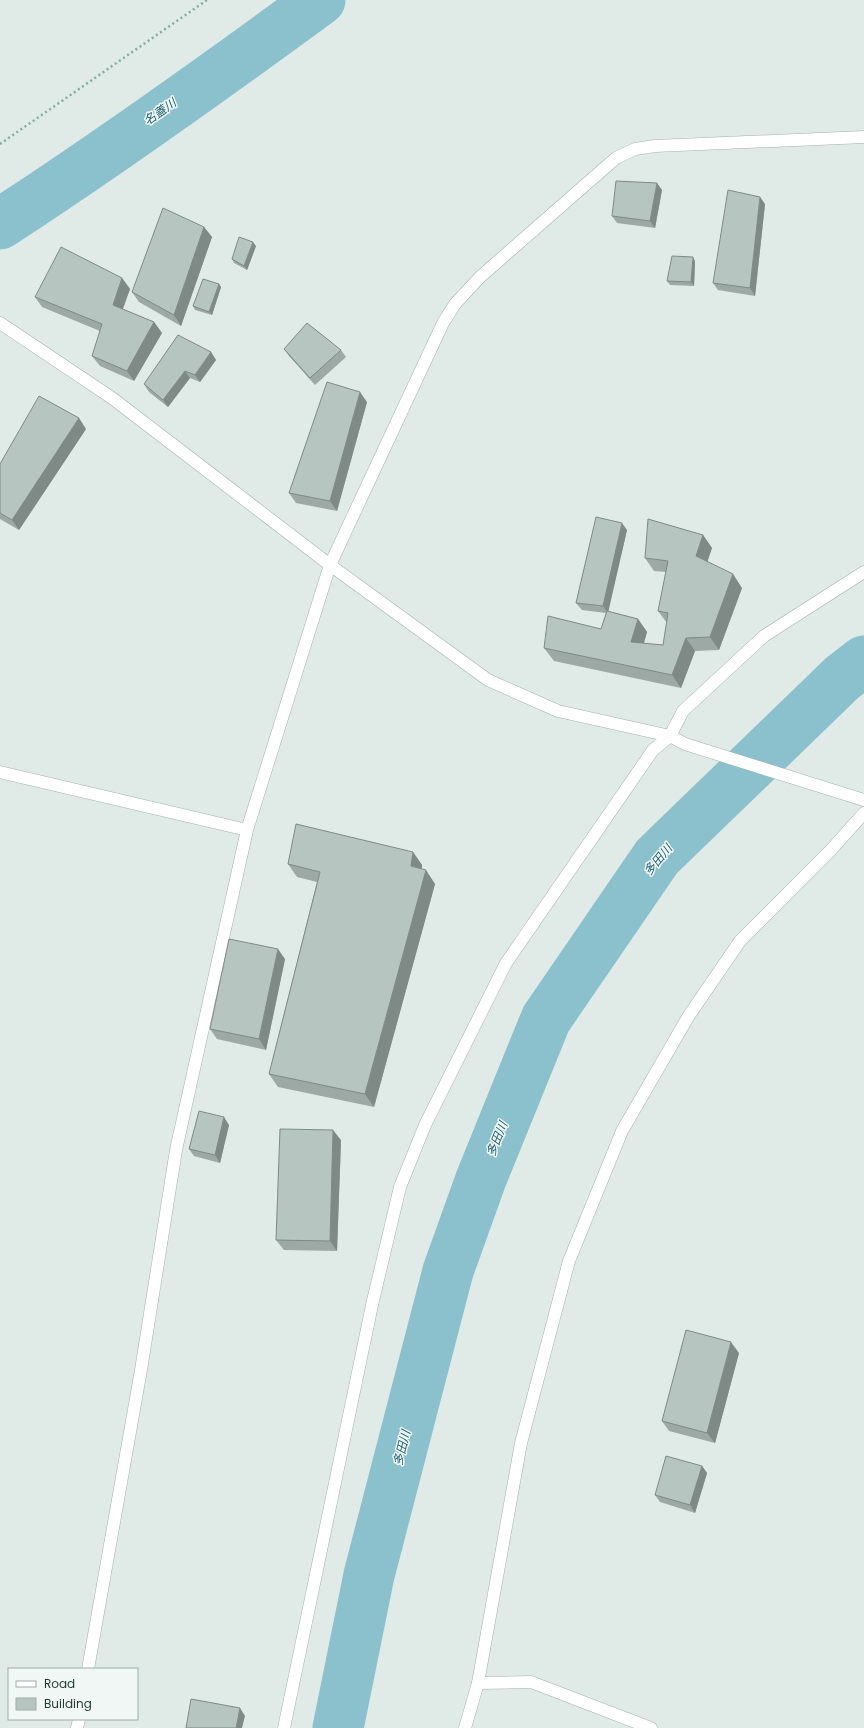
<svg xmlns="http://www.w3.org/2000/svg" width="864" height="1728" font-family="Poppins,'Noto Sans JP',sans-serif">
	<rect width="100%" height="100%" fill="#e0eae6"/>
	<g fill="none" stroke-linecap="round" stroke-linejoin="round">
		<g stroke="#8bc0cd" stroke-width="51">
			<path d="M0,224C109,153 215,77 320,0"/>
			<polyline points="338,1728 369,1575 448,1271 481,1179 546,1019 657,857 842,678 864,661"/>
		</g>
		<g stroke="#a3b2ad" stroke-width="13">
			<g id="minor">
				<polyline points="0,772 247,830"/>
				<polyline points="88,1669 141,1370 176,1150 247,830 330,565 443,323 455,304 480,277 616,158 635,149 655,146 864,137"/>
				<polyline points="478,1683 531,1682 651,1728"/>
				<polyline points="77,1728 79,1719"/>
				<polyline points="284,1728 372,1305 400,1187 425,1125 506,963 653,750 670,736 683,711 764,636 864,572"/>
				<polyline points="465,1728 478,1683 521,1443 569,1261 622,1131 688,1017 740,941 830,851 864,813"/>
			</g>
		</g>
		<g stroke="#a3b2ad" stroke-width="13">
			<polyline id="tertiary" points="0,323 112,398 330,565 488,680 558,711 670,736 685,744 864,800"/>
		</g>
		<polyline stroke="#82aca1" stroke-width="2.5" stroke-dasharray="2 3" stroke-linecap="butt" points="0,144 207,0"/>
		<use href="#minor" stroke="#fff" stroke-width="12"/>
		<use href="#tertiary" stroke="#fff" stroke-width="12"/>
	</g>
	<g fill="#9da9a4">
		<polygon points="662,190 655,228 617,223 612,216"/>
		<polygon points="765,204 755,296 718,290 713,283"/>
		<polygon points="204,227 212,237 181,326 139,302 132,292"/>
		<polygon points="256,246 247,270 234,263 232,259"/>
		<polygon points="695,261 694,286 670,285 667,281"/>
		<polygon points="122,278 130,289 123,309 154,322 162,333 134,381 100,366 92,356 100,331 42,307 35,297"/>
		<polygon points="219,284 221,287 212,315 195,310 193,306"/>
		<polygon points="284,349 341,350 346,357 315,385 289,356"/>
		<polygon points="211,352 216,360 200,382 190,378 168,407 149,392 144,384"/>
		<polygon points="367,402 337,511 296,503 289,493"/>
		<polygon points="86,429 19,530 0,519 0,464"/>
		<polygon points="627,530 608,611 638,619 647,632 644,643 663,645 667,623 658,611 666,572 654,571 645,558 703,535 712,548 707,561 742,588 719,650 695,651 681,688 554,661 544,648 601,629 606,613 582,610 576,603"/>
		<polygon points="413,852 422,865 422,869 435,884 374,1107 278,1087 269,1074 317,882 297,877 288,864"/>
		<polygon points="285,959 266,1050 217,1039 210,1029"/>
		<polygon points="229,1125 220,1163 194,1156 189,1149"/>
		<polygon points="341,1140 337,1251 284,1250 276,1240"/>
		<polygon points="739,1353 715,1443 669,1431 662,1421"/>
		<polygon points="702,1466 707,1473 695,1513 660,1502 655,1495"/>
	</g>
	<g fill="#7f8a86">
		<polygon points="657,183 662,190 655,228 650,221"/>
		<polygon points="760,197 765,204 755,296 750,288"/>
		<polygon points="204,227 212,237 181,326 174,315"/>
		<polygon points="253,242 256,246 247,270 244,266"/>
		<polygon points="693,257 695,261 694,286 691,282"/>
		<polygon points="122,278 130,289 120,316 113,305"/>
		<polygon points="219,284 221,287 212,315 209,312"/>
		<polygon points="154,322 162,333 134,381 127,371"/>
		<polygon points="211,352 216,360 200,382 195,375"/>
		<polygon points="185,371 190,378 168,407 163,400"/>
		<polygon points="360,392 367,402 337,511 330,501"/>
		<polygon points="79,418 86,429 19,530 12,520"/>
		<polygon points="622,523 627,530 608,613 603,606"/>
		<polygon points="703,535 712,548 705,569 696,556"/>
		<polygon points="733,574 742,588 719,650 710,637"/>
		<polygon points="638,619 647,632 640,656 631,642"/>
		<polygon points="686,638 695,651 681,688 672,675"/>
		<polygon points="413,852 422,865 420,880 411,866"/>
		<polygon points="426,870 435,884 374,1107 365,1094"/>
		<polygon points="278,949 285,959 266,1050 259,1039"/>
		<polygon points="224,1117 229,1125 220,1163 215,1155"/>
		<polygon points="333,1130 341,1140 337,1251 330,1241"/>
		<polygon points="731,1342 739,1353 715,1443 707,1433"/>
		<polygon points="702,1466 707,1473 695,1513 690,1505"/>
		<polygon points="240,1708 245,1716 242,1728 236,1728"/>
	</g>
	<g fill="#b6c5bf" stroke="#7f8a86">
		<polygon points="616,181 657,183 650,221 612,216"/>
		<polygon points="728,190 760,197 750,288 713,283"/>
		<polygon points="163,208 204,227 174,315 132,292"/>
		<polygon points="239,237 253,242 244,266 232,259"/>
		<polygon points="61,247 122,278 113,305 154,322 127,371 92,356 102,324 35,297"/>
		<polygon points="672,256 693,257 691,282 667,281"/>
		<polygon points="203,279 219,284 209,312 193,306"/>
		<polygon points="307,323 341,350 310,378 284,349"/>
		<polygon points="178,335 211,352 195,375 185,371 163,400 144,384"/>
		<polygon points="327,382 360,392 330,501 289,493"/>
		<polygon points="39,396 79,418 12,520 0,513 0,464"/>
		<polygon points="596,517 622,523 603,606 576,603"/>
		<polygon points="648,519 703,535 696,556 733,574 710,637 686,638 672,675 544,648 548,616 601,629 607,611 638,619 631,642 663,645 668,613 658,611 668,561 645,558"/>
		<polygon points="296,824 413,852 411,866 426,870 365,1094 269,1074 320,872 288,864"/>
		<polygon points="229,939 278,949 259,1039 210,1029"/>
		<polygon points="199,1111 224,1117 215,1155 189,1149"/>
		<polygon points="280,1129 333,1130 330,1241 276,1240"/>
		<polygon points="686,1330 731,1342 707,1433 662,1421"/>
		<polygon points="666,1456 702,1466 690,1505 655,1495"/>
		<polygon points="191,1699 240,1708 236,1728 186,1728"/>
	</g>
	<g text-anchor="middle" stroke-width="3" stroke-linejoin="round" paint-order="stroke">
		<g font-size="12" font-style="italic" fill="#206272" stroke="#f1f7f4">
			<text transform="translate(160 112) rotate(-35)" y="4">名蓋川</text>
			<text transform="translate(658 860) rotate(-50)" y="4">多田川</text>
			<text transform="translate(497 1139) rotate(-68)" y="4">多田川</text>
			<text transform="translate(402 1448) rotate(-76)" y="4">多田川</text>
		</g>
	</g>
	<rect x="8" y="1668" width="130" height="52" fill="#f1f7f4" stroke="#9eaba7"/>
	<rect x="16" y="1681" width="20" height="6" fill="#ffffff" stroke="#9eaba7"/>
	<text x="44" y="1688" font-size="12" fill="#223a34">Road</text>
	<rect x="16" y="1698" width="20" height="12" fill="#b6c5bf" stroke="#9eaba7"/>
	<text x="44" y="1708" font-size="12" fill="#223a34">Building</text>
</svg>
